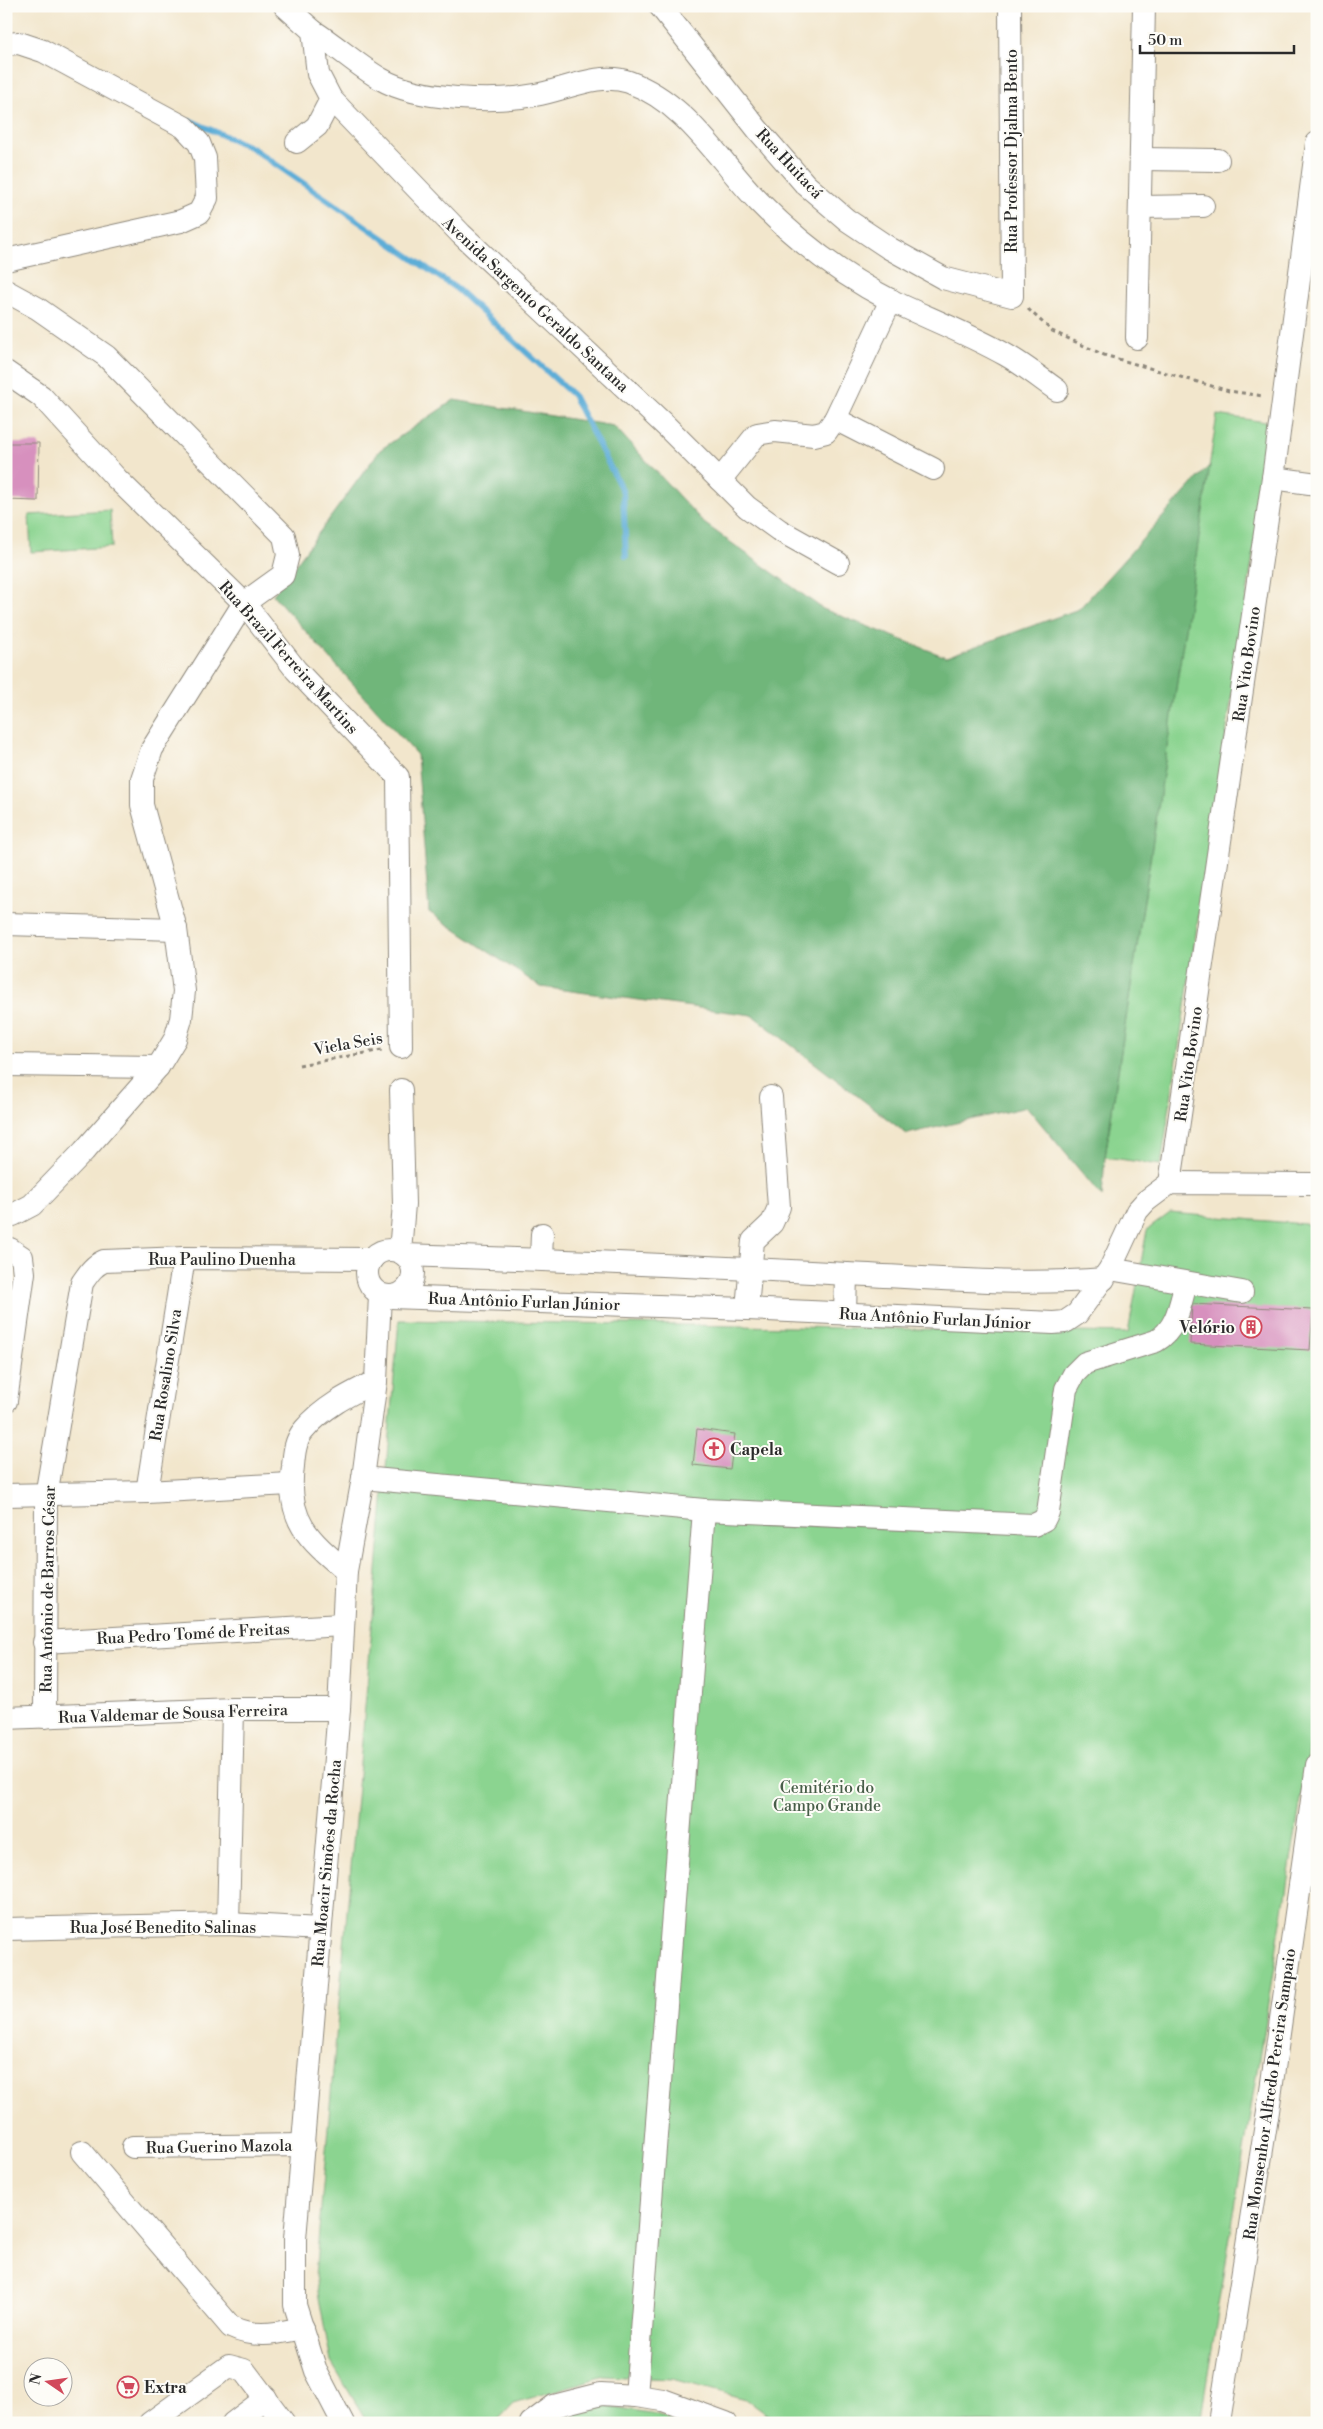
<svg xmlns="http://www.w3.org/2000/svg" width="1323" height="2429" font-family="'Libre Bodoni',serif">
	<rect width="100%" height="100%" fill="#fdfcf7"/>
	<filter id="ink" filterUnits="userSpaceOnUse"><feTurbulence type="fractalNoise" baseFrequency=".02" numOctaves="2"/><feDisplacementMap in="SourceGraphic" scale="10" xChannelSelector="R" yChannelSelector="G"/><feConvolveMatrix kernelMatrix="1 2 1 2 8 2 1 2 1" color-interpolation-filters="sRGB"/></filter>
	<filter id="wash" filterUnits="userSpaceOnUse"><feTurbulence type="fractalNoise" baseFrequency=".0096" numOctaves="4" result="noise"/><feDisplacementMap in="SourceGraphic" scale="20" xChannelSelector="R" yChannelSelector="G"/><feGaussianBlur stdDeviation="1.12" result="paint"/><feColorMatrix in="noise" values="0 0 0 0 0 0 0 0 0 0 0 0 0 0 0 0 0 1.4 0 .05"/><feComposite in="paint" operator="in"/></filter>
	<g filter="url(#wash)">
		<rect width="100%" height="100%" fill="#f2e6cc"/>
		<g fill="#8bd490" stroke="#5b805e">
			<polygon points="1217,415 1273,423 1161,1165 1105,1157"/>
			<polygon points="110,510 112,547 31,552 29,515"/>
			<polygon points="1170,1213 1317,1225 1317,1700 1200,2423 780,2423 747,2399 672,2379 604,2376 514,2403 495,2423 368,2423 331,2362 315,2276 399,1320 1128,1333 1147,1230"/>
			<polygon points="603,2405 655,2414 679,2423 546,2423 557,2415"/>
		</g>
		<polygon fill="#70b67a" stroke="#4e7052" points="454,400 614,426 704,523 823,609 946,657 1079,609 1210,465 1105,1157 1102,1197 1027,1107 907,1134 752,1015 541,987 429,912 417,755 273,595 380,450"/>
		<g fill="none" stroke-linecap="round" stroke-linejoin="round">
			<polyline stroke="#5dadd7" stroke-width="6" points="191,121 252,148 457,289 573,395 623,492 626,556"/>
		</g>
		<g id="blocks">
			<g fill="#d790be">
				<polygon points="6,443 39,443 38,501 6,500"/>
				<polygon points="1192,1304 1313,1310 1310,1350 1190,1344"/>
				<polygon points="697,1429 735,1434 730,1469 693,1465"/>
			</g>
		</g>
	</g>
	<g filter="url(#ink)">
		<use href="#blocks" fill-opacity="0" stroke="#8e887c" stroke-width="1"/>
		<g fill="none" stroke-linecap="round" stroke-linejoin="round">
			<g stroke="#8e887c" stroke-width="24">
				<g id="minor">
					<polyline points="285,6 313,31 318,74 331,99 461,234 666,426 747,507 779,530 838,563"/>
					<polyline points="660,6 758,130 805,184 847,220 889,248 943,278 1012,296 1010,6"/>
					<path d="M313,31C337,46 358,66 381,79C417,100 494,103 535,95C565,90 599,71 629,82C687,103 718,160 759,202C797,241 843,276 892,301C930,319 969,334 1006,355C1024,365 1040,378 1057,390"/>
					<polyline points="6,44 19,43 43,51 184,127 199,143 205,158 207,198 199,213 181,221 6,260"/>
					<polyline points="297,142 317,126 331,99"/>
					<polyline points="1141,159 1218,160"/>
					<polyline points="1140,207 1203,206"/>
					<polyline points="6,291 37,308 106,356 284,536 288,555 283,575 244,603 152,749 142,779 142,805 176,929 184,991 181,1019 175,1039 158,1067 84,1151 32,1205 13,1215 6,1216"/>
					<polyline points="1137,338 1144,6"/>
					<polyline points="6,372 41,396 117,479 244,603 296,670 398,777 401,1047"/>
					<polyline points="835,419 933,469"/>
					<polyline points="1273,478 1317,484"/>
					<polyline points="720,480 757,434 775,431 814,435 826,432 835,419 891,300"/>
					<polyline points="6,924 176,929"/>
					<polyline points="6,1065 158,1067"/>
					<polyline points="1170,1183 1273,478 1317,143"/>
					<polyline points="6,1250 10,1249 22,1257 24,1273 6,1401"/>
					<circle cx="390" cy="1273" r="23"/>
					<polyline points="400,1252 404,1204 401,1090"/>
					<path d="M405,1255C553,1260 700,1266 847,1274C932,1278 1019,1286 1104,1279"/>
					<polyline points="541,1259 542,1234"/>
					<polyline points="1110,1269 1242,1292"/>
					<polyline points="390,1297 747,1309 1053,1323 1065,1322 1077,1314 1110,1269 1137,1211 1146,1201 1170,1183 1317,1184"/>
					<polyline points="747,1309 753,1241 772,1223 779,1207 771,1097"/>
					<polyline points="845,1314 846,1274"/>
					<path d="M363,1478L704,1510L1034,1525L1044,1520L1048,1512L1066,1389L1074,1374L1085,1363L1156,1341C1177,1329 1180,1305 1186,1283"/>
					<polyline points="147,1492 184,1258"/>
					<polyline points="6,1495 147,1492 290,1484"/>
					<path d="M346,1571C308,1539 286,1520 293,1466C294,1454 295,1440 304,1430C323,1407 350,1394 376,1381"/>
					<polyline points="44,1642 342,1625"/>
					<path d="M45,1717L46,1496L82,1283C89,1273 93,1266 104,1261L184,1258L372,1259"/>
					<polyline points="6,1718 233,1709 339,1709"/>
					<polyline points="228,1924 233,1709"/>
					<polyline points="6,1929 228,1924 320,1929"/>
					<polyline points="133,2147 304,2145"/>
					<path d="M82,2152L231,2327C256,2339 277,2333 303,2328"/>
					<polyline points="636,2396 704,1510"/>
					<polyline points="150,2423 229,2366 244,2370 284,2423"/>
					<polyline points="233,2423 266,2398"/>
					<polyline points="343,2423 316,2371 295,2305 295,2239 339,1709 346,1571 363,1478 376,1381 380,1295"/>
					<polyline points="531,2423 554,2406 601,2394 636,2396 663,2400 726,2423"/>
					<polyline points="1219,2423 1268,2111 1317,1765"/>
				</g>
			</g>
			<g stroke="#8e887c" stroke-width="3" stroke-dasharray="4 4" stroke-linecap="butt">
				<polyline points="1028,309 1052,331 1104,355 1229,391 1263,396"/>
				<polyline points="299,1065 382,1050"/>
			</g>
			<use href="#minor" stroke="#fff" stroke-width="22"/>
		</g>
	</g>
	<defs>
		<g id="building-ring" transform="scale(1.125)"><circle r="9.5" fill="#fdfcf7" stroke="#d1495b" stroke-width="1.5"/><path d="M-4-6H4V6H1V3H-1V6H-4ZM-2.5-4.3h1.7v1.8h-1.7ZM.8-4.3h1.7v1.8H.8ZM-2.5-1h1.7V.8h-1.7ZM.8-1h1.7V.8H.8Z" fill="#d1495b"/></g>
		<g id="church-ring" transform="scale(1.125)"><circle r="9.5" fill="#fdfcf7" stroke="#d1495b" stroke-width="1.5"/><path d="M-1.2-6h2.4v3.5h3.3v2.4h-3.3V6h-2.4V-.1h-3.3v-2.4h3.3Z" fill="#d1495b"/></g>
		<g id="supermarket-ring" transform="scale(1.125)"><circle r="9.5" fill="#fdfcf7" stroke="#d1495b" stroke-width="1.5"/><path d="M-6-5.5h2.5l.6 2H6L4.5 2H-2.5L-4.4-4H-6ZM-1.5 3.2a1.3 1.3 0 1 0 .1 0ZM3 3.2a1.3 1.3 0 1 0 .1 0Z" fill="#d1495b"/></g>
	</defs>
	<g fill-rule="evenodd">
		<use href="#building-ring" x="1251" y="1327"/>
		<use href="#church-ring" x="714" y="1449"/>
		<use href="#supermarket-ring" x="128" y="2387"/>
	</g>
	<g text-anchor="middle" stroke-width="4" stroke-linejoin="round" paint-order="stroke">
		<g font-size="16" fill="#2b2b2b" stroke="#fdfcf7">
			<text transform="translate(1011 151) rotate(-90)" y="6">Rua Professor Djalma Bento</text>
			<text transform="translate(790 163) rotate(47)" y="6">Rua Huitacá</text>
			<text transform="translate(536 304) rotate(43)" y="6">Avenida Sargento Geraldo Santana</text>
			<text transform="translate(289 657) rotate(48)" y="6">Rua Brazil Ferreira Martins</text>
			<text transform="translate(1246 664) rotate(-82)" y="6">Rua Vito Bovino</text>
			<text transform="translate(348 1043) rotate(-10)" y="6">Viela Seis</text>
			<text transform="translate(1188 1064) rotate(-82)" y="6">Rua Vito Bovino</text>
			<text x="222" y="1265">Rua Paulino Duenha</text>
			<text transform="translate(524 1301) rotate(2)" y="6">Rua Antônio Furlan Júnior</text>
			<text transform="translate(935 1318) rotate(3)" y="6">Rua Antônio Furlan Júnior</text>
			<text transform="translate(165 1375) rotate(-81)" y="6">Rua Rosalino Silva</text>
			<text transform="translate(47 1589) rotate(-89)" y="6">Rua Antônio de Barros César</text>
			<text transform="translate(193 1633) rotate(-3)" y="6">Rua Pedro Tomé de Freitas</text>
			<text transform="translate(173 1713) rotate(-2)" y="6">Rua Valdemar de Sousa Ferreira</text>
			<text transform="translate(326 1863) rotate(-85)" y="6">Rua Moacir Simões da Rocha</text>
			<text x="163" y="1933">Rua José Benedito Salinas</text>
			<text transform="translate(1269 2094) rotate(-82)" y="6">Rua Monsenhor Alfredo Pereira Sampaio</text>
			<text transform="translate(219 2146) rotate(-1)" y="6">Rua Guerino Mazola</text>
		</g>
		<g font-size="16" font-weight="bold" fill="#2b2b2b" stroke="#fdfcf7" text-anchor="start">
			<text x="1235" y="1333" text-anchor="end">Velório</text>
			<text x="730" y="1455">Capela</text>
			<text x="144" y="2393">Extra</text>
		</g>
		<g font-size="16" fill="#485e49" stroke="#fdfcf7">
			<text x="827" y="1793">Cemitério do<tspan x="827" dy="18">Campo Grande</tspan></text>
		</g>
	</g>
	<rect width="1323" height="2429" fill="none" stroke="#fdfcf7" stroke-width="25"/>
	<g transform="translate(48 2382) rotate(283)"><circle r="24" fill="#fdfcf7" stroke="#a9a8a5"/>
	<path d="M0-4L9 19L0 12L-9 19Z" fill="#d1495b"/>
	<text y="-8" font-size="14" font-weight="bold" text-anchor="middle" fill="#2b2b2b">N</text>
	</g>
	<path d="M1140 45v8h154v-8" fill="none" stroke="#2b2b2b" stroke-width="2.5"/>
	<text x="1148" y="45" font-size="15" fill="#2b2b2b" stroke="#fdfcf7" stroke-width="4" paint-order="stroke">50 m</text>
</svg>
